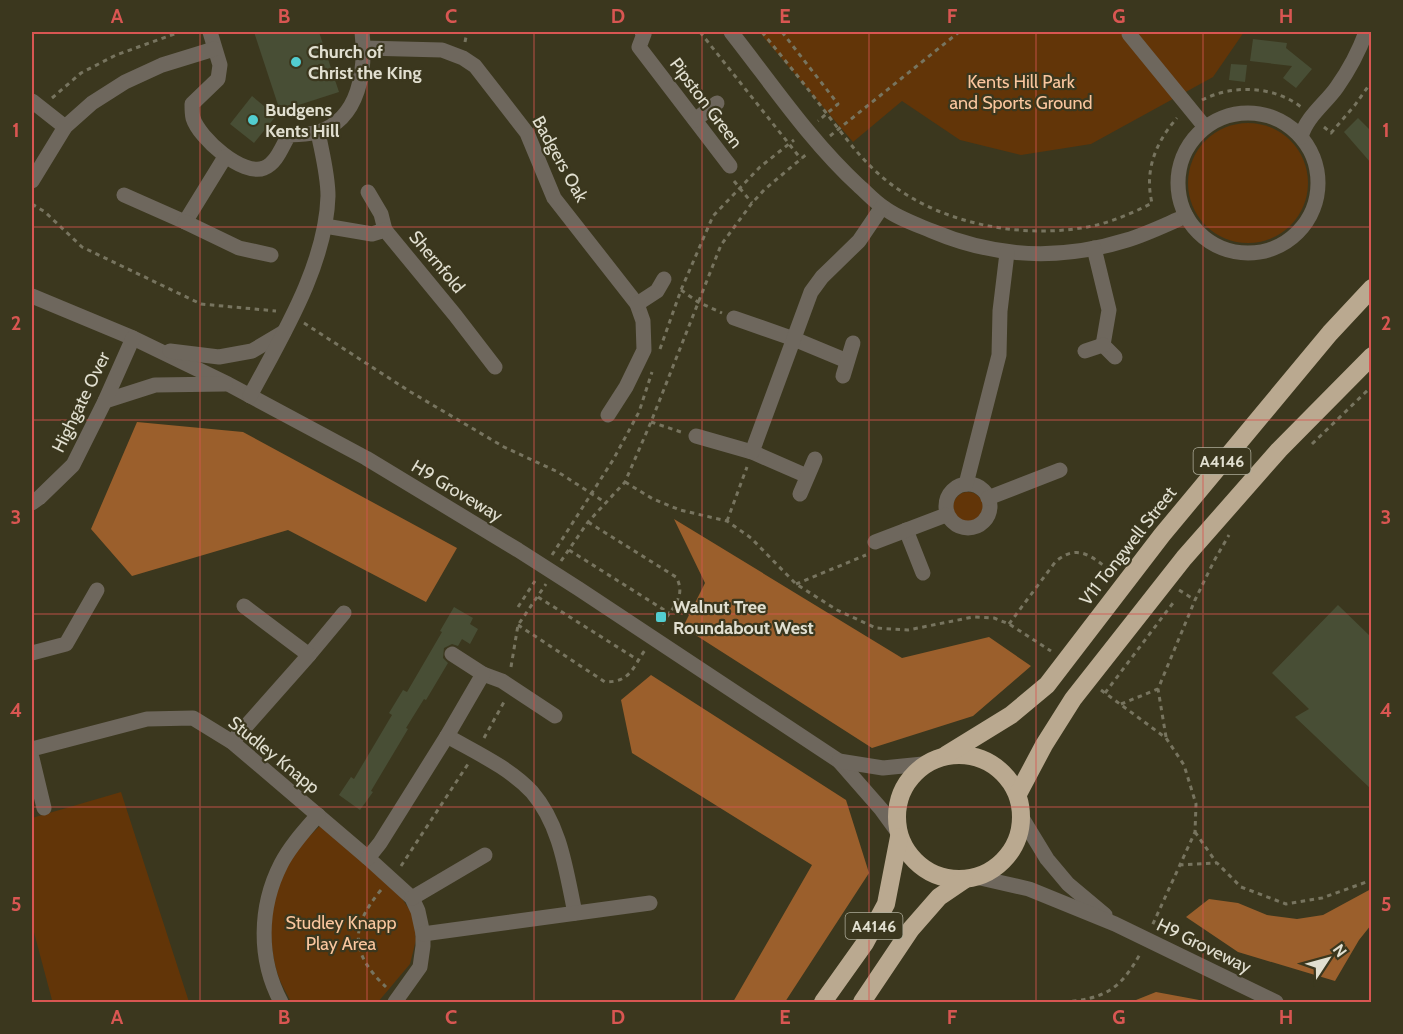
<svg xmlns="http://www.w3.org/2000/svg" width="1403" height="1034" font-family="Cabin,sans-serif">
	<rect width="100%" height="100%" fill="#3b371e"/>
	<g fill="#623508">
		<polygon points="759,32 1244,32 1213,77 1091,144 1021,155 960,140 902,101 853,142"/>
		<circle cx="1248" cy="183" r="60"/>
		<circle cx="968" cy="507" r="15"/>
		<polygon points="121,792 189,1002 50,1002 52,1000 32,925 32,818"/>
		<path d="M322,824L397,891L413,915L416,940L410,964L378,1002H291C287,994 282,986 279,978C265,938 269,884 296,850C304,841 313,833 322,824Z"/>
	</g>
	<g fill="#9b5f2c">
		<polygon points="137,422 243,432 457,548 426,602 288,530 132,576 91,529"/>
		<polygon points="674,519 902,658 989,637 1031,666 973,716 872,748 683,627 705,583"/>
		<polygon points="651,675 846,800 869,873 785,1002 733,1002 812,865 632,753 621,700"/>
		<polygon points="1371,889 1371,925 1359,940 1335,981 1238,952 1186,917 1209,899 1238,903 1267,915 1297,919 1323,915"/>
		<polygon points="1156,992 1210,1002 1131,1002"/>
	</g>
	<g fill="#484e35">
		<polygon points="254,32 319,32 339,92 280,111"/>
		<polygon points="1253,39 1287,43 1286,48 1312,69 1296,88 1283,78 1292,66 1250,61"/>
		<polygon points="1231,64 1247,65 1245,82 1229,80"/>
		<polygon points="252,96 276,116 254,143 230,124"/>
		<polygon points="1358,118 1371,131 1371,163 1344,132"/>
		<polygon points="1338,605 1371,637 1371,789 1295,717 1309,709 1272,673"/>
		<polygon points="454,607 473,618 470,624 478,629 470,644 462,639 458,646 452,644 444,648 443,658 448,663 426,700 424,699 406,728 408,729 371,791 373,792 360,810 339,795 351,777 354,779 392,715 389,713 403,690 407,692 442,632 440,631"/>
	</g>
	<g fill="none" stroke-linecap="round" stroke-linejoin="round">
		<g stroke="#77745f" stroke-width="3" stroke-dasharray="4.5 4.5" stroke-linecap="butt">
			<polyline points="700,32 801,159"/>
			<path d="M762,32C784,59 806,86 827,114C844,136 860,158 881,176C937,225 1026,241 1097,225C1116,220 1135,212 1152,203C1144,170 1156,142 1177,118"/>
			<polyline points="782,32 838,104 818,121"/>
			<polyline points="465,42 467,32"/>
			<polyline points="52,98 81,73 116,55 180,32"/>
			<path d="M1202,100C1233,84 1274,86 1301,107"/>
			<polyline points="1324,127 1331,133 1355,105 1372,81"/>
			<polyline points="830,136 959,32"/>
			<polyline points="734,181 752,203"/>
			<polyline points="32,204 45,212 82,247 201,304 276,311"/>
			<polyline points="681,290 698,302 722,313"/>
			<polyline points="304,323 409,391 504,447 558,472 606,503"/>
			<polyline points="660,349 681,290 713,216 760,167 794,140"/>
			<polyline points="651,422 681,432"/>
			<polyline points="1312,444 1372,386"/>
			<polyline points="625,482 653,499 680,510 727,521 751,538 796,584 837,610 876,628 908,630 973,617 994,618 1009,624 1051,651"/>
			<polyline points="727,521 747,467"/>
			<path d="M588,522L676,577C687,596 672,608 662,624"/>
			<polyline points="569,550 669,613"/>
			<polyline points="552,555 613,460 639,412 652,372"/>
			<polyline points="561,561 588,522 625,482 651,422 721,245 752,203 765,189 808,153"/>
			<polyline points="796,584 866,555"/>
			<polyline points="1179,590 1195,600"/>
			<polyline points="538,597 638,660"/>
			<polyline points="518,607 535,581"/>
			<path d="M1009,624L1056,561C1079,543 1092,557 1112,572"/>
			<path d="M518,625L605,682C630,682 632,669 645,650"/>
			<polyline points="511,667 518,625 546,584"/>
			<polyline points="1101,690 1166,738 1184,765 1196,804 1195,832 1152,926"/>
			<polyline points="1105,693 1173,603"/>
			<polyline points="1121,704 1158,689"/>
			<polyline points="1166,737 1158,689 1195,600 1214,561 1229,535"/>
			<polyline points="484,738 504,702"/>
			<polyline points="1195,832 1216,862"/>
			<polyline points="1179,865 1217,863 1241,887 1286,904 1322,898 1372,880"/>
			<polyline points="401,866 468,764"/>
			<path d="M381,890C350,927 350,953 386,987"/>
			<path d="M1063,1002C1104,999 1120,990 1140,954"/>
		</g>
		<g stroke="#6e675d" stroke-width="15">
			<path d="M210,32L220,65L218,79L192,104C192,108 192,114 193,118C199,138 243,177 264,168C277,163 282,146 289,135C298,134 309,135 318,132C360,119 366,69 362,32"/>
			<polyline points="642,32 644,34 639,47 730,166"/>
			<path d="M731,32C772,84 810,141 859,186C867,193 874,201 883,207C897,218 915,224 932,231C996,258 1060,261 1127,240C1147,234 1167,224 1186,216"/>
			<polyline points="1129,34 1205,127"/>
			<polyline points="364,48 442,50 463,58 475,66 527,133 554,198 637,304 643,321 644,350 626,387 608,415"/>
			<polyline points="32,101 65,127"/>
			<circle cx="1248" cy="183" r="70"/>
			<polyline points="695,120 717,103"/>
			<path d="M1301,137C1306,117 1326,103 1337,87C1349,70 1359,51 1366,32"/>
			<polyline points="32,181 65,127 92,103 125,82 162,65 214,49"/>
			<polyline points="368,192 381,214 385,230"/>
			<polyline points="124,195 185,222 225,157"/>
			<polyline points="185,222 239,248 271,255"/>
			<polyline points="325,226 372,234 385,230 455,315 495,367"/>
			<polyline points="1094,248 1109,310 1103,345"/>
			<polyline points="32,296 133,338 228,384 366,458 518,550 579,589 839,761 881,809 897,831"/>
			<polyline points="637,304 657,291 664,279"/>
			<polyline points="734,318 794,339 847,361"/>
			<polyline points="1103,345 1115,357"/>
			<polyline points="170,351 219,357 252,351 284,332"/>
			<polyline points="1085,351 1103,345"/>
			<polyline points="843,376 853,343"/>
			<path d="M250,396C282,336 326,265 328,196C328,175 322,153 318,132"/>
			<polyline points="105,401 155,385 225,384"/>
			<polyline points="696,436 752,452 807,476"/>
			<polyline points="752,452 811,292 822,277 859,241 882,207"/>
			<circle cx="968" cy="506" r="22"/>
			<polyline points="966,484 999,355 1000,311 1007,253"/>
			<polyline points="800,494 815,459"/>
			<polyline points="988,498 1060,470"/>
			<polyline points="32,503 39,498 73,465 105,401 133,338"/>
			<polyline points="906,530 923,573"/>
			<polyline points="875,542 946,515"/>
			<polyline points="32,653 66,644 97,590"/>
			<polyline points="452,654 483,674 502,681 555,716"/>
			<polyline points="309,655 344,613"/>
			<path d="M447,736C475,752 510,768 532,792C561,826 566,871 575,913"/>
			<polyline points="232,742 309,655 244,606"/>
			<polyline points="32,749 147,719 193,718 232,742 368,858 412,898 418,911 423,934 423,946 420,967 395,1002"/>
			<polyline points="32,758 44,808"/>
			<polyline points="839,761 883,768 923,764"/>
			<polyline points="1022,818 1047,859 1068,884 1105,915"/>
			<polyline points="368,858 380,843 447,736 483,674"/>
			<polyline points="976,877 1029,889 1115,924 1276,1002"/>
			<polyline points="412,898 485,855"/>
			<polyline points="423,934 650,903"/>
			<path d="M281,1002C258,959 259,907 281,864C290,846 305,830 318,815"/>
		</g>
		<g stroke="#baa990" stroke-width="18">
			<circle cx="959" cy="817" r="62"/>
			<polyline points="946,755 1011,715 1047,685 1162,535 1330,333 1372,288"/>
			<polyline points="1018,794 1044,745 1073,699 1184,558 1279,450 1372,356"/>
			<polyline points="823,1002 865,943 886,904 899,837"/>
			<polyline points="862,1002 911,929 939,897 964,880"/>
		</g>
	</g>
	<path fill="none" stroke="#d95652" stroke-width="1.5" stroke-opacity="0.55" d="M200,32V1002M367,32V1002M534,32V1002M702,32V1002M869,32V1002M1036,32V1002M1203,32V1002M32,227H1372M32,420H1372M32,614H1372M32,807H1372"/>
	<g fill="#52cdd0" stroke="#3b371e" stroke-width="2">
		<circle cx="296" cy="62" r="6"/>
		<circle cx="253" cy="120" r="6"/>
		<rect x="655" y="611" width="12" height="12" rx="3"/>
	</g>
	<g text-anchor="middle" stroke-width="4.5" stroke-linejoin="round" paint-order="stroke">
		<g fill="#3b371e" stroke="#afad9b" stroke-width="1.5">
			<rect x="1193.5" y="448" width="57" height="26" rx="4.5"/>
			<rect x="845.5" y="913" width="57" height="26" rx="4.5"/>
		</g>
		<g font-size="16" font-weight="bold" fill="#e1dfd0">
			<text x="1222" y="467">A4146</text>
			<text x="874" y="932">A4146</text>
		</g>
		<g font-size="18" font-weight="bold" fill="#e1dfd0" stroke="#3b371e" text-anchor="start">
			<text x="308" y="58">Church of<tspan x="308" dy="21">Christ the King</tspan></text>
			<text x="265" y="116">Budgens<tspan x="265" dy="21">Kents Hill</tspan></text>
			<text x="673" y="613">Walnut Tree<tspan x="673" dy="21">Roundabout West</tspan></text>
		</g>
		<g font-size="18" fill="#fac69e" stroke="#3b371e">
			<text x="1021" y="88">Kents Hill Park<tspan x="1021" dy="21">and Sports Ground</tspan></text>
			<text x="341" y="929">Studley Knapp<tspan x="341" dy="21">Play Area</tspan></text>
		</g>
		<g font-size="18" fill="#e1dfd0" stroke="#3b371e">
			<text transform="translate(706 103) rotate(53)" y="6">Pipston Green</text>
			<text transform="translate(560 159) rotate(61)" y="6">Badgers Oak</text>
			<text transform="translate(437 262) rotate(50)" y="6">Shernfold</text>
			<text transform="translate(81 402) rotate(-64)" y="6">Highgate Over</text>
			<text transform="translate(457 491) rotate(31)" y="6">H9 Groveway</text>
			<text transform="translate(1128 546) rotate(-52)" y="6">V11 Tongwell Street</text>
			<text transform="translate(274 755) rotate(39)" y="6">Studley Knapp</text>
			<text transform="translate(1204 946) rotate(26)" y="6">H9 Groveway</text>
		</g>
	</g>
	<rect width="1403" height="1034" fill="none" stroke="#3b371e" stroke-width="66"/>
	<g transform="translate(1328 959) rotate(54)" stroke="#3b371e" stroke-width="4.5" paint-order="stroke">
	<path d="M0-4.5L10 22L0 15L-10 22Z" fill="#e1dfd0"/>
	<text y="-9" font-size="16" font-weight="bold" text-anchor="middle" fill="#e1dfd0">N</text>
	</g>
	<rect x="33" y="33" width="1337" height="968" fill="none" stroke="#d95652" stroke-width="2"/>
	<g font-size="20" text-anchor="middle" font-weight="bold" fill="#d95652">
		<text x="117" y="23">A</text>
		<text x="284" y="23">B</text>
		<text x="451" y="23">C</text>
		<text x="618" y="23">D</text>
		<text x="785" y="23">E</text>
		<text x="952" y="23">F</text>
		<text x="1119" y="23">G</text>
		<text x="1286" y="23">H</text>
		<text x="16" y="137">1</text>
		<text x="1386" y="137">1</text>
		<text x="16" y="330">2</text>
		<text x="1386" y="330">2</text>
		<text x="16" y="524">3</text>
		<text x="1386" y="524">3</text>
		<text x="16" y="717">4</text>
		<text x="1386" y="717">4</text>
		<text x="16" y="911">5</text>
		<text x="1386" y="911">5</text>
		<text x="117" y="1024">A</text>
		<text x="284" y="1024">B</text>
		<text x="451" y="1024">C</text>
		<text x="618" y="1024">D</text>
		<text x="785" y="1024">E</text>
		<text x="952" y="1024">F</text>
		<text x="1119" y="1024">G</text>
		<text x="1286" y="1024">H</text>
	</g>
</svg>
